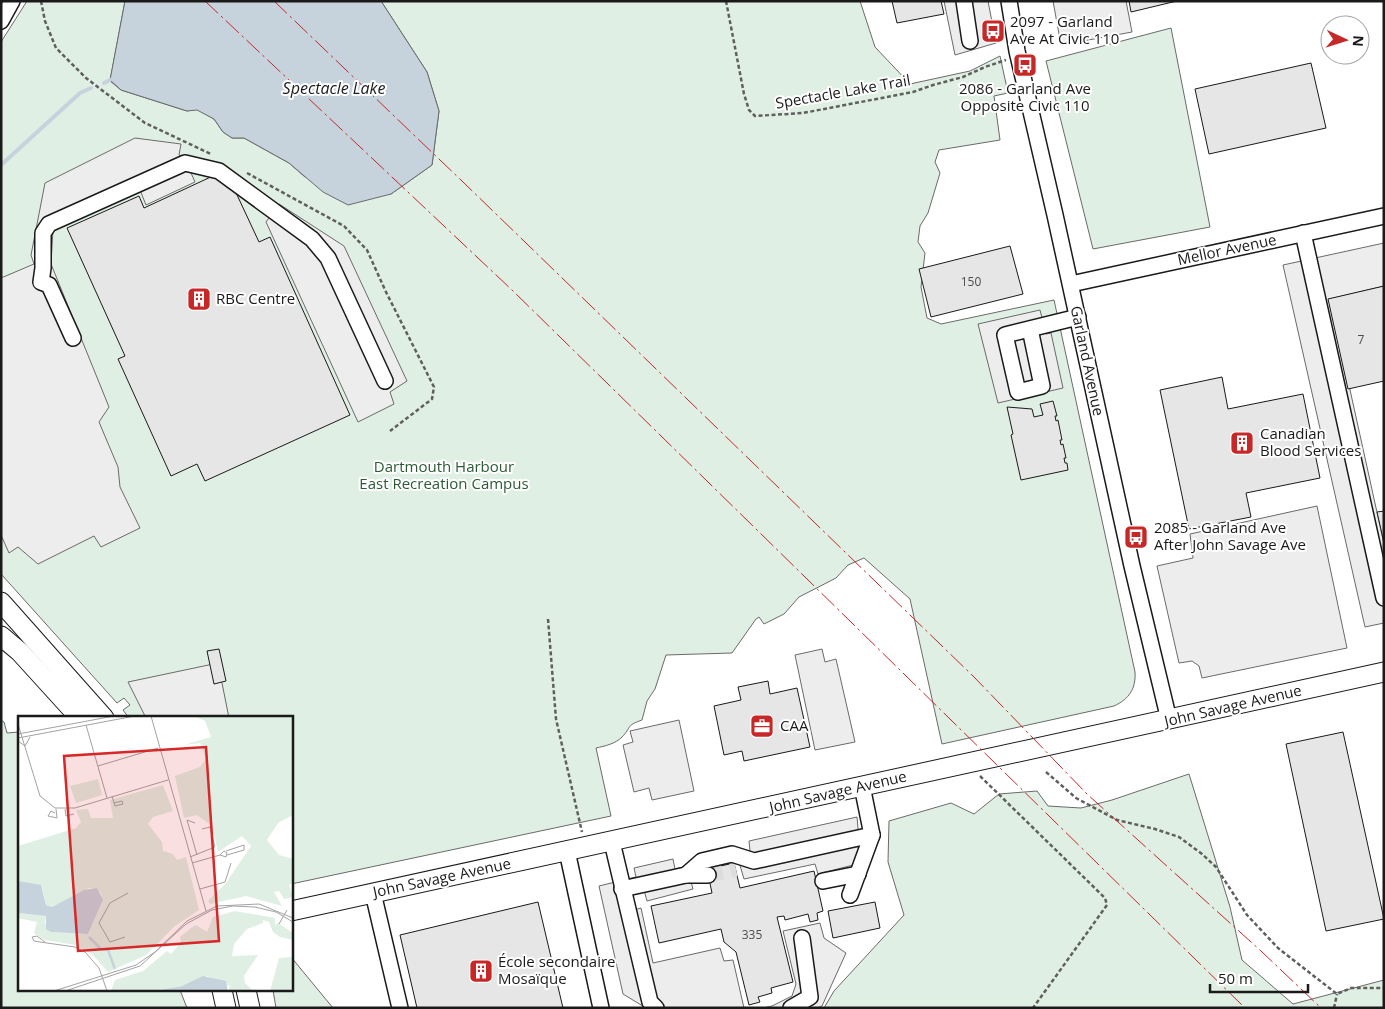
<svg xmlns="http://www.w3.org/2000/svg" width="1385" height="1009" font-family="'Open Sans',sans-serif">
	<rect width="100%" height="100%" fill="#fff"/>
	<g fill="#e0efe3" stroke="#6a6a6a">
		<path d="M27,1H125L110,81L121,90L187,111L197,109L214,119L223,132L232,138H244L289,163L305,177L391,194L432,165L439,111L427,72L381,1H860L875,47L910,84L970,71L1000,56L1008,93L994,96L1000,140L939,150L935,162L940,173L928,213L920,226L918,242L925,253L921,287L927,318L941,324L1054,300L1135,672C1136,689 1129,699 1114,706L942,744L910,599L864,558L848,565L836,578L799,597L784,614L764,624L759,617L756,619L732,653L666,655L655,689L647,701L642,720C625,726 632,727 622,737C615,744 605,746 596,748L611,816L291,884V718H129L123,710L130,705L124,698L117,703L1,574V42Z"/>
		<polygon points="1171,28 1210,227 1093,249 1046,61"/>
		<polygon points="1,720 4,722 7,733 19,732 19,990 180,990 187,1008 1,1008"/>
		<polygon points="1189,774 1230,907 1242,960 1293,1004 1384,980 1384,1008 824,1008 834,991 904,915 888,862 889,821 951,803 974,814 999,794 1037,791 1048,806 1081,808 1112,800"/>
		<polygon points="291,957 333,1008 276,1008 273,990 291,990"/>
	</g>
	<g fill="#ededed" stroke="#6a6a6a">
		<polygon points="944,1 988,1 996,43 955,55"/>
		<polygon points="1053,1 1126,1 1132,32 1061,45"/>
		<polygon points="135,138 181,144 179,155 184,157 195,182 146,205 140,190 53,230 51,264 109,407 99,422 118,467 120,487 140,528 101,547 94,536 38,564 18,547 9,553 1,535 1,278 34,264 31,255 45,183"/>
		<polygon points="279,204 344,246 407,381 390,392 394,404 358,422 266,222"/>
		<polygon points="1384,243 1384,286 1330,299 1384,544 1384,623 1365,627 1283,265"/>
		<polygon points="1040,310 1046,334 1051,333 1063,388 998,403 978,324"/>
		<polygon points="1317,506 1347,648 1202,678 1199,666 1192,661 1179,663 1157,566 1193,558 1190,534"/>
		<polygon points="822,649 825,662 836,659 855,742 815,750 795,655"/>
		<polygon points="218,663 229,718 146,718 128,682"/>
		<polygon points="679,720 694,791 652,800 649,788 634,792 623,745 633,742 630,731"/>
		<polygon points="857,817 861,863 818,874 815,864 744,879 739,862 750,851 749,841"/>
		<polygon points="673,859 675,869 687,866 693,889 647,901 644,890 632,893 630,911 641,908 653,963 720,948 724,961 733,960 744,1008 646,1008 623,994 599,886 636,877 634,868"/>
		<polygon points="820,923 824,938 846,953 822,1006 817,1008 763,1008 772,1006 792,996 796,984 783,931"/>
	</g>
	<polygon fill="#c6d2dc" stroke="#6a6a6a" points="125,1 381,1 427,72 439,111 432,165 391,194 348,205 323,192 289,163 244,138 232,138 223,132 214,119 197,110 187,111 121,90 110,80"/>
	<g fill="none" stroke-linecap="round" stroke-linejoin="round">
		<g stroke="#c6d2dc" stroke-width="4">
			<polyline points="104,83 110,80"/>
			<polyline points="1,165 80,93 91,88"/>
		</g>
	</g>
	<g fill="#e6e6e6" stroke="#1a1a1a">
		<polygon points="892,1 941,1 944,14 897,23"/>
		<polygon points="1129,1 1177,1 1131,12"/>
		<polygon points="1311,63 1326,128 1209,154 1195,89"/>
		<polygon points="215,175 231,182 259,242 270,237 350,415 205,481 197,464 171,476 118,359 125,356 67,228 139,196 144,208"/>
		<polygon points="1010,246 1023,294 931,317 919,269"/>
		<polygon points="1384,286 1384,381 1348,389 1328,299"/>
		<polygon points="1222,377 1228,409 1303,394 1320,478 1246,493 1251,517 1189,529 1160,390"/>
		<polygon points="1053,401 1057,416 1055,416 1056,421 1058,420 1062,440 1060,440 1061,445 1063,444 1066,458 1064,458 1065,463 1067,463 1068,470 1021,480 1011,435 1013,434 1007,407 1032,409 1034,417 1043,415 1040,404"/>
		<polygon points="1384,511 1384,543 1377,512"/>
		<polygon points="219,649 226,681 214,684 207,651"/>
		<polygon points="768,681 770,694 797,688 810,747 744,761 742,751 724,755 714,706 741,700 738,687"/>
		<polygon points="1343,732 1384,919 1326,931 1286,744"/>
		<polygon points="734,863 740,888 814,871 823,911 817,913 818,920 810,922 808,914 785,920 784,916 777,917 793,982 771,988 772,993 758,997 760,1002 749,1005 736,952 724,942 721,929 659,943 651,906 712,893 707,869"/>
		<polygon points="538,902 563,1008 417,1008 400,935"/>
		<polygon points="875,902 880,928 833,938 828,911"/>
	</g>
	<g fill="none" stroke-linecap="round" stroke-linejoin="round">
		<polyline stroke="#ddd" stroke-width="15" stroke-dasharray="15 8" stroke-linecap="butt" points="708,875 736,869"/>
		<g stroke="#1a1a1a" stroke-width="18">
			<g id="minor">
				<polyline points="964,1 970,41"/>
				<polyline points="1009,1 1017,51 1055,215 1132,566 1169,720"/>
				<polyline points="1,21 12,1"/>
				<polyline points="1303,233 1384,598"/>
				<polyline points="1071,284 1384,216"/>
				<polyline points="1030,329 1042,386 1018,392 1005,335 1078,317"/>
				<polyline points="73,338 49,285 41,282 43,268 43,233 49,224 185,163 219,171 312,239 328,258 385,381"/>
				<polyline points="862,786 872,835"/>
				<polyline points="612,842 650,1002 656,1008"/>
				<polyline points="567,851 601,1008"/>
				<polyline points="686,875 708,875"/>
				<polyline points="823,881 858,874"/>
				<polyline points="622,889 686,875 702,861 732,854 754,861 872,835 850,895"/>
				<polyline points="373,893 400,1008"/>
				<polyline points="791,1008 810,997 802,938"/>
			</g>
		</g>
		<g stroke="#1a1a1a" stroke-width="21">
			<g id="major">
				<polyline points="1,602 104,718"/>
				<polyline points="1,636 20,652 80,718"/>
				<polyline points="291,911 1384,672"/>
				<polyline points="222,990 226,1008"/>
				<polyline points="246,990 250,1008"/>
			</g>
		</g>
		<g stroke="#5f5f5f" stroke-width="2.5" stroke-dasharray="4 2.5" stroke-linecap="butt">
			<polyline points="41,1 45,21 56,48 86,78 145,123 211,154"/>
			<polyline points="726,1 744,94 749,110 755,116 803,113 913,92 933,85 963,77 985,67 1006,60"/>
			<polyline points="247,173 344,226 367,250 386,292 434,387 432,399 390,431"/>
			<polyline points="548,619 556,719 582,832"/>
			<polyline points="1046,772 1076,798 1117,820 1155,829 1179,837 1202,854 1216,867 1247,915 1278,948 1337,994 1351,988 1384,988"/>
			<polyline points="980,776 1105,898 1107,905 1033,1008"/>
			<polyline points="1334,1008 1337,994"/>
		</g>
		<use href="#minor" stroke="#fff" stroke-width="15"/>
		<use href="#major" stroke="#fff" stroke-width="19"/>
		<g stroke="#c62828" stroke-width="1" stroke-dasharray="18 4 2.5 4" stroke-linecap="butt">
			<polyline points="205,1 512,290 1245,1008"/>
			<polyline points="274,1 463,182 974,677 1087,794 1261,951 1321,1008"/>
		</g>
	</g>
	<defs>
		<g id="bus-square" transform="scale(1.25)"><rect x="-9" y="-9" width="18" height="18" rx="4" fill="#c62828" stroke="#fff"/><path d="M-5-6H5V4H4V6H2V4H-2V6H-4V4H-5ZM-3.5-4V0h7V-4ZM-3.5 1.2v1.5H-2V1.2ZM2 1.2v1.5H3.5V1.2Z" fill="#fff"/></g>
		<g id="building-square" transform="scale(1.25)"><rect x="-9" y="-9" width="18" height="18" rx="4" fill="#c62828" stroke="#fff"/><path d="M-4-6H4V6H1V3H-1V6H-4ZM-2.5-4.3h1.7v1.8h-1.7ZM.8-4.3h1.7v1.8H.8ZM-2.5-1h1.7V.8h-1.7ZM.8-1h1.7V.8H.8Z" fill="#fff"/></g>
		<g id="office-square" transform="scale(1.25)"><rect x="-9" y="-9" width="18" height="18" rx="4" fill="#c62828" stroke="#fff"/><path d="M-6-3h4V-5.5h4V-3h4V5H-6ZM-1-4.5V-3h2v-1.5ZM-6 0V1H6V0Z" fill="#fff"/></g>
	</defs>
	<g fill-rule="evenodd">
		<use href="#bus-square" x="993" y="31"/>
		<use href="#bus-square" x="1025" y="65"/>
		<use href="#building-square" x="199" y="299"/>
		<use href="#building-square" x="1242" y="443"/>
		<use href="#bus-square" x="1136" y="537"/>
		<use href="#office-square" x="762" y="726"/>
		<use href="#building-square" x="481" y="971"/>
	</g>
	<g text-anchor="middle" stroke-width="4" stroke-linejoin="round" paint-order="stroke">
		<g font-size="12" fill="#4d4d4d">
			<text x="971" y="286">150</text>
			<text x="1361" y="344">7</text>
			<text x="752" y="939">335</text>
		</g>
		<g font-size="15" fill="#1a1a1a" stroke="#fff" text-anchor="start">
			<text x="1010" y="27">2097 - Garland<tspan x="1010" dy="17">Ave At Civic 110</tspan></text>
			<text x="1025" y="94" text-anchor="middle">2086 - Garland Ave<tspan x="1025" dy="17">Opposite Civic 110</tspan></text>
			<text x="216" y="304">RBC Centre</text>
			<text x="1260" y="439">Canadian<tspan x="1260" dy="17">Blood Services</tspan></text>
			<text x="1154" y="533">2085 - Garland Ave<tspan x="1154" dy="17">After John Savage Ave</tspan></text>
			<text x="780" y="731">CAA</text>
			<text x="498" y="967">École secondaire<tspan x="498" dy="17">Mosaïque</tspan></text>
		</g>
		<g font-size="15" fill="#1a1a1a" stroke="#fff">
			<text transform="translate(843 92) rotate(-10)" y="5">Spectacle Lake Trail</text>
			<text transform="translate(1227 250) rotate(-12)" y="5">Mellor Avenue</text>
			<text transform="translate(1087 361) rotate(78)" y="5">Garland Avenue</text>
			<text transform="translate(1233 706) rotate(-13)" y="5">John Savage Avenue</text>
			<text transform="translate(838 792) rotate(-13)" y="5">John Savage Avenue</text>
			<text transform="translate(442 878) rotate(-12)" y="5">John Savage Avenue</text>
		</g>
		<g font-size="15" fill="#2b5a34" stroke="#fff">
			<text x="444" y="472">Dartmouth Harbour<tspan x="444" dy="17">East Recreation Campus</tspan></text>
		</g>
		<g font-size="16" font-style="italic" fill="#1a1a1a" stroke="#fff">
			<text x="334" y="94">Spectacle Lake</text>
		</g>
	</g>
	<g transform="translate(18 716)">
		<rect width="275" height="275" fill="#fff"/>
		<path d="M176,0H275V99L260,107L249,124L261,139L275,143V167L271,169L275,181L266,183L261,175L256,176L264,190L228,180L192,188L190,185L208,167L233,130L224,120L200,136L194,110L179,99L166,102L157,60L182,51L188,43L182,27L166,29L193,21L187,5ZM80,63L84,79L58,87L52,70ZM145,69L155,95L135,101L130,108L144,126L145,135L155,138L159,144L168,141L181,194L157,210L128,239L90,256L74,238L57,229L27,224L16,217L19,206L0,202V197L28,200L27,207L33,216L70,218L84,187L83,178L79,173L71,172L34,191L28,189L24,171L0,165V130L58,112L63,106L58,94L70,93L73,102H95L92,84ZM217,195L257,202V209L260,207L275,217V224L262,221L255,216L251,206L245,204V207L229,213L216,228L214,240L240,239L226,260L227,267L235,275H210L212,270L189,260L164,270L137,275H93L97,264L125,255L149,235L153,238L163,226L162,221L173,212L178,209L189,216L195,201ZM275,241V275H252L261,242Z" fill="#e0efe3"/>
		<path d="M0,165L23,169L28,189L34,191L66,174L79,172L85,184L70,218L33,216L28,213V200L0,197ZM185,260L208,265L210,275H137L164,270Z" fill="#c6d2dc"/>
		<path fill="none" stroke="#c6d2dc" stroke-width="2.5" d="M71,221L83,233L90,234L97,253"/>
		<path fill="none" stroke="#a3a3a3" stroke-width="1" d="M133,0L188,195M0,8L22,80L37,92H57L150,64M68,9L89,82M0,18L96,0M0,22L117,0M0,25L7,30L12,21M80,50L140,32M94,80L97,90L105,88L104,85L96,87M47,93L48,100L56,98M37,97L33,95L30,100L39,102L38,93M177,107L169,104L179,139M208,135L226,129V134L209,139M172,141L197,131L192,111L184,113M174,147L202,139L208,141L209,137L206,135L202,139M182,173L207,166L213,147M261,208L269,194M107,221L92,226L81,207L92,187L110,177M27,226L19,220L14,221L16,225L22,226L57,231L67,236L81,252L89,275M36,275L118,249L137,236L169,205L199,190L241,188L275,202M47,275L122,250L168,208L194,194L215,190L237,191L258,196L275,206"/>
		<path fill="#d62828" fill-opacity="0.15" stroke="#d62828" stroke-width="2.5" d="M188,31L201,225L60,235L46,40Z"/>
		<rect width="275" height="275" fill="none" stroke="#1a1a1a" stroke-width="2.5"/>
	</g>
	<rect width="1385" height="1009" fill="none" stroke="#1a1a1a" stroke-width="5"/>
	<g transform="translate(1345 40) rotate(94)"><circle r="24" fill="#ffffff" stroke="#a3a3a3"/>
	<path d="M0-4L9 19L0 12L-9 19Z" fill="#c62828"/>
	<text y="-8" font-size="14" font-weight="bold" text-anchor="middle" fill="#1a1a1a">N</text>
	</g>
	<path d="M1210 984v8h98v-8" fill="none" stroke="#1a1a1a" stroke-width="2.5"/>
	<text x="1218" y="984" font-size="15" fill="#1a1a1a" stroke="#ffffff" stroke-width="4" paint-order="stroke">50 m</text>
</svg>
